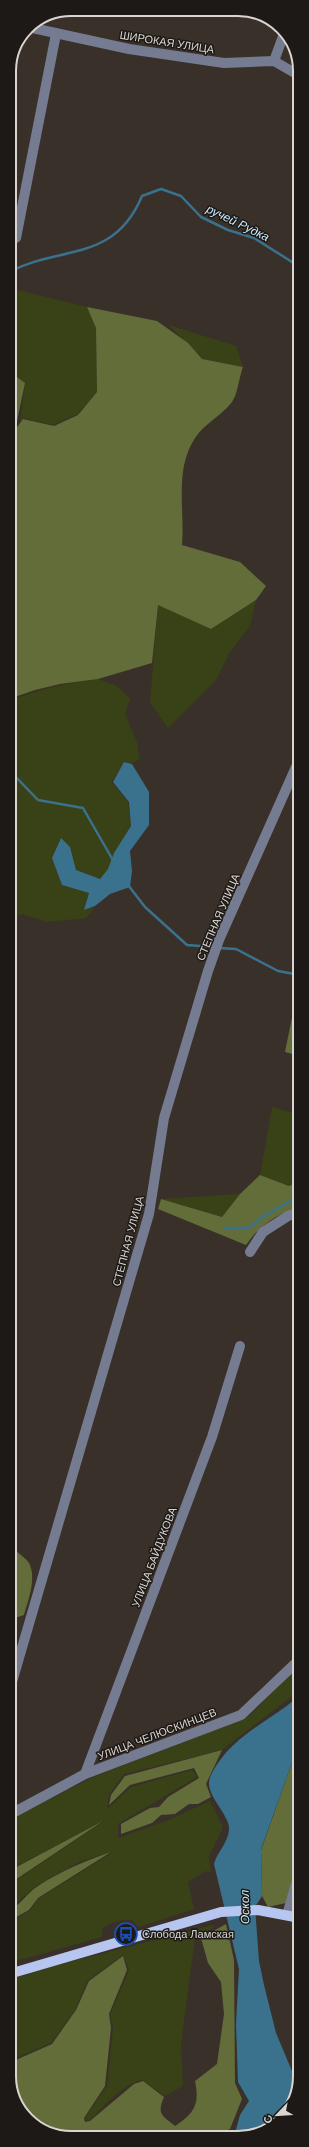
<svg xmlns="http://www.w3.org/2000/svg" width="309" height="2147" font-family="Helvetica,sans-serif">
	<rect width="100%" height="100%" fill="#393029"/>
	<g fill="#394116">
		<polygon points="9,288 87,307 96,328 97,392 78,414 53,425 23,418 20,422 25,383 9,371"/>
		<polygon points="169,325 236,346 243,367 202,359"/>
		<polygon points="256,600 250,626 230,652 216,680 168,728 150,702 158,604 211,629"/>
		<path d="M98,679L117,686L130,699L125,714L138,745L139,759L133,763L124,762L112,782L128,802L131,826L114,853L108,869L100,879L76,870L70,847L60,839L52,858L62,885L89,893L84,910L95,907L86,918L47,922L22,914L9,918V701C39,689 67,683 98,679Z"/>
		<polygon points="272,1107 300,1115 300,1181 289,1186 260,1175"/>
		<polygon points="240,1194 222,1217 161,1199"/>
		<path d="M300,1663V1690L222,1750L124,1774L109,1795L107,1809L131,1787L192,1770L197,1777L118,1824V1838L166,1821L210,1801L223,1827L209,1857L211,1873L206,1871L188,1882L194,1909L139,1927L132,1920C120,1920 112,1921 102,1929V1937L9,1963V1922L30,1911L38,1899L113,1852L81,1861L36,1886L9,1909V1885L104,1821L9,1870V1820L93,1777L239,1721L251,1714Z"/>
		<path d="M213,1925V1928L195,1938L181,2044L183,2086L165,2096L142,2080C122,2085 105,2105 90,2120L87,2121L85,2118L107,2086L113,2028L110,2015L129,1970L123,1955L88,1980L75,2010L51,2043L16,2058L9,2065V1980L50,1967Z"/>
	</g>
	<g fill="#636d3a">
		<path d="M87,307L157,321L188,343L202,359L243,367C239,377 238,393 232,402C222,415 204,424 195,438C174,470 185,510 182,545L240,562L266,586L256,600L211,629L158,605L152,663L98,679L60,684L35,690L9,699V438L23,419L54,426L78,415L97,392L96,328Z"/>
		<polygon points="9,371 25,383 17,421 9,432"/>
		<polygon points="300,978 300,1056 285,1052"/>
		<path d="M260,1175L289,1186L300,1181V1208C277,1213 259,1226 246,1245L158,1209L161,1199L222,1217L240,1194Z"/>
		<path d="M15,1550C19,1554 26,1558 29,1563C37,1578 28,1601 24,1615L9,1620V1551Z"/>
		<polygon points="300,1747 300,1861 295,1870 286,1903 268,1907 262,1896 261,1850 294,1757"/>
		<polygon points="222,1750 206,1784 211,1797 198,1804 189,1804 175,1814 161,1815 152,1823 121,1834 121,1824 150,1808 159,1807 168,1797 199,1778 194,1768 130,1785 109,1805 111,1795 125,1776"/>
		<polygon points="103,1821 18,1878 9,1884 9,1871"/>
		<path d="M111,1852L38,1898L29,1910L9,1921V1910C21,1905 27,1893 38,1886C61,1871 85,1861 111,1852Z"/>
		<path d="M226,1924L234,1960L235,2083L242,2099L230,2129L213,2136L195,2130L183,2135L172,2137L55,2136L24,2117L9,2080V2067L18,2059L52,2044L76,2010L89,1981L123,1956L127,1970L109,2014L111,2028L105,2086L84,2118L85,2122L90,2121L134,2084L143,2081L164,2097C157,2114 161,2115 175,2126C194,2113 200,2105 195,2081L217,2064L224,2014L221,1982L208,1963L201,1938Z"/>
	</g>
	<g fill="#3a728e">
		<polygon points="124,762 132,764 149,792 149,825 130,851 132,871 130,887 110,894 95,906 84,910 89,893 62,885 52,858 61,838 70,847 76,870 100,879 108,869 114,853 131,826 129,802 113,782"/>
		<path d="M300,1695V1747L294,1757L261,1849L262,1896L255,1907L259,1961L264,1985L276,2033L297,2083L282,2120L242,2138H231L235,2133L240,2115L249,2101L238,2082L236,2024L239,1969L214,1864C217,1852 228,1843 229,1830C231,1817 209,1799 209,1783C209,1777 213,1771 216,1766C237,1733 272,1720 300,1695Z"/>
	</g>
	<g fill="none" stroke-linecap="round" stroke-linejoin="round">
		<g stroke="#3a728e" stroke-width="2.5">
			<path d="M9,272C61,245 114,263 142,196L161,189L181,196L201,217L228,230L254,238L300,267"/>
			<polyline points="9,770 38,800 83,808 114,862"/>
			<polyline points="128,885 145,907 187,945 213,947"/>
			<polyline points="218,948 236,949 278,971 300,975"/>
			<polyline points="225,1228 248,1228 264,1216 297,1197 300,1198"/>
		</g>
		<g stroke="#757c91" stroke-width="10">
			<polyline points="28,27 129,49 224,63 274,61 300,76"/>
			<polyline points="274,61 285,31"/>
			<polyline points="9,240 16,238 56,34"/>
			<polyline points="250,1252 263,1232 288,1216 300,1212"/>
			<polyline points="9,1692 149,1214 164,1118 208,971 219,940 300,758"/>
			<polyline points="85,1774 212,1437 240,1346"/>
			<polyline points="9,1815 85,1774 241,1715 300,1659"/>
			<polyline points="287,1915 300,1870"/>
		</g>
		<polyline stroke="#b6c6f1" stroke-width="10" points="9,1974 221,1912 258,1910 300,1918"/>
	</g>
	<defs>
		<g id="bus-ring" transform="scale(1.15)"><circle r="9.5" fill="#1d1916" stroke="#1a4fb4" stroke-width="1.5"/><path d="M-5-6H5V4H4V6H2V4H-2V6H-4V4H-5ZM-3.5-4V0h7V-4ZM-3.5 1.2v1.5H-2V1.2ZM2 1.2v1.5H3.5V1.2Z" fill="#1a4fb4"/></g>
	</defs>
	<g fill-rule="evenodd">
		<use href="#bus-ring" x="126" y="1934"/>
	</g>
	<g text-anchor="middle" stroke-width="3" stroke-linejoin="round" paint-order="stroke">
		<g font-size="11" fill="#dad5d0" stroke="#1d1916">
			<text transform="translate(167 42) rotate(9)" y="4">ШИРОКАЯ УЛИЦА</text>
			<text transform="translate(218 917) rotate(-67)" y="4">СТЕПНАЯ УЛИЦА</text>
			<text transform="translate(128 1241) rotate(-75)" y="4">СТЕПНАЯ УЛИЦА</text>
			<text transform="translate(154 1557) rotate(-69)" y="4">УЛИЦА БАЙДУКОВА</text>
			<text transform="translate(157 1734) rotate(-21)" y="4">УЛИЦА ЧЕЛЮСКИНЦЕВ</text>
		</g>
		<g font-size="11" fill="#dad5d0" stroke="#1d1916" text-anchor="start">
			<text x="142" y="1938">Слобода Ламская</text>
		</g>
		<g font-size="12" font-style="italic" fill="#caeafc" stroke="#1d1916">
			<text transform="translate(238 223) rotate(26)" y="4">ручей Рудка</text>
			<text transform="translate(245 1907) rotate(-91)" y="4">Оскол</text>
		</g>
	</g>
	<path d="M0 0H309V2147H0ZM71 16H238A55 55 0 0 1 293 71V2076A55 55 0 0 1 238 2131H71A55 55 0 0 1 16 2076V71A55 55 0 0 1 71 16Z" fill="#1d1916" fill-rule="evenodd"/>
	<path fill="none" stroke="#dad5d0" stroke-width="2" d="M71 16H238A55 55 0 0 1 293 71V2076A55 55 0 0 1 238 2131H71A55 55 0 0 1 16 2076V71A55 55 0 0 1 71 16Z"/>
	<g transform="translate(277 2115) rotate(245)" stroke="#1d1916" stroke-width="3" paint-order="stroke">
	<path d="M0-3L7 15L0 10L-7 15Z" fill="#dad5d0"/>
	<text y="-6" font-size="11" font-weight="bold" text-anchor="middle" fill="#dad5d0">С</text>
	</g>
</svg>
